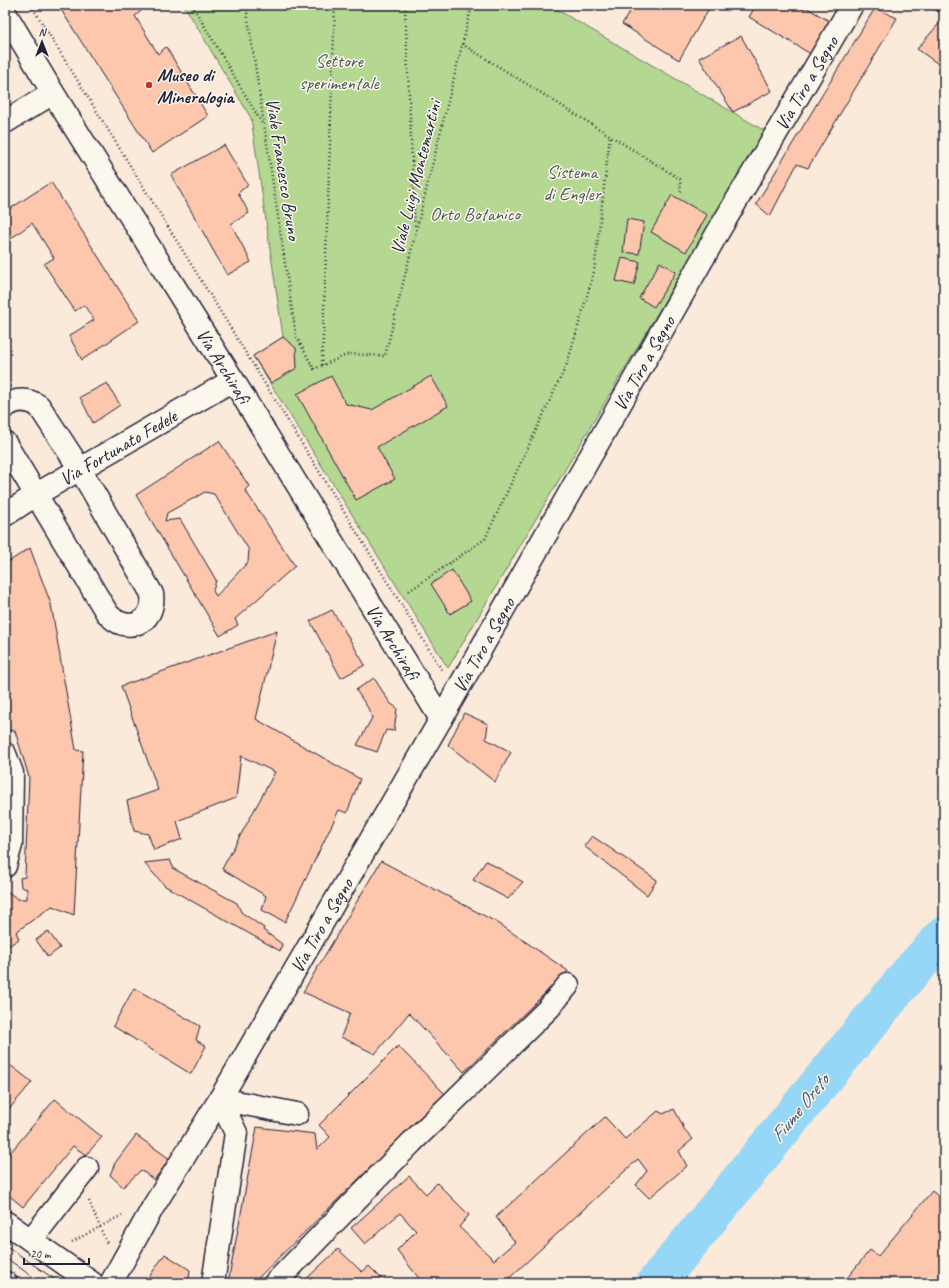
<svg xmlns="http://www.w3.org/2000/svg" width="949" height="1288" font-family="Caveat,sans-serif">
	<rect width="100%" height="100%" fill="#fbe9d9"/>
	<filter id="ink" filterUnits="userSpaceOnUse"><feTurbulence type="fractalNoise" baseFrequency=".025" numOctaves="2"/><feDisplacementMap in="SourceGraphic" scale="8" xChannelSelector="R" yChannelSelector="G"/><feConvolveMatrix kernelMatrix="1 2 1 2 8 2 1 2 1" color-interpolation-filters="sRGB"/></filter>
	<g filter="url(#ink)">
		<polygon fill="#b4d792" stroke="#6b7c66" points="184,5 549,5 765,131 448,668 253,356 283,337 251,118"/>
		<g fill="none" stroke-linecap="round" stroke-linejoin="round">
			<polyline stroke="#96d6f7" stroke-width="39" points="656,1283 909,974 944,936"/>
		</g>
		<g fill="#fcc7ad" stroke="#22223b" fill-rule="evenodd">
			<polygon points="58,5 138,5 141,11 135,16 158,54 166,47 208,116 152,153"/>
			<polygon points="634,5 711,5 679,60 622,24"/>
			<polygon points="756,5 802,5 831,22 814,56 749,17"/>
			<polygon points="875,8 897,18 808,168 797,164 770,216 756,204"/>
			<polygon points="943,19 944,20 944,68 917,49"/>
			<polygon points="741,36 772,91 733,112 699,58"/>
			<polygon points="224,145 248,185 238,193 249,213 231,224 251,262 227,275 171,175"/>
			<polygon points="51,182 139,321 82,360 69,336 94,320 84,305 75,311 44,264 54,258 32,223 9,240 5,232 5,212"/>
			<polygon points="672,195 707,215 686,252 651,232"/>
			<polygon points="627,219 644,222 639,254 623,252"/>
			<polygon points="622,258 640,262 634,285 616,281"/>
			<polygon points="660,262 676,272 654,307 639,298"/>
			<polygon points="283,337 296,348 297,368 271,383 253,356"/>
			<polygon points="331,376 346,404 372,410 431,376 448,406 377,447 395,479 356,500 297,394"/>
			<polygon points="107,383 120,405 93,423 80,397"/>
			<path d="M219,441L249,486L245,490L295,566L235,619L238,625L220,636L136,495ZM205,492L214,494L249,550L248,562L216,596L213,591L216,580L180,519L165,521L167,513Z"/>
			<polygon points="30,548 51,604 76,750 83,751 74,915 52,906 16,932 19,939 7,947 5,944 5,896 8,892 18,899 27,899 27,889 21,887 20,878 25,877 29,777 15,731 5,730 5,564"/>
			<polygon points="452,570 471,601 450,614 431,584"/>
			<polygon points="332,610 365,665 341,678 310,621"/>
			<polygon points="277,631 256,719 360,779 347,813 339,810 285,922 262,910 266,896 222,869 275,772 241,756 236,798 177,821 182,839 154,850 148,834 134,831 127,801 158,790 121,686"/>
			<polygon points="374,678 390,703 397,708 394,731 386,730 377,752 357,745 372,718 368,708 356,690"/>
			<polygon points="464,713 488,724 486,739 511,752 495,782 448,745"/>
			<polygon points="592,836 657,880 647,895 584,846"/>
			<polygon points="170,860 174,869 237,903 241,912 264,928 263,930 282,944 280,951 165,886 144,863"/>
			<polygon points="381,861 498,923 568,971 464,1072 409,1013 375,1054 341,1037 350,1013 303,992"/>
			<polygon points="486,861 523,882 508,899 473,880"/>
			<polygon points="48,931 60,948 48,957 36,940"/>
			<polygon points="134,988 200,1026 196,1040 206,1046 191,1074 113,1026"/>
			<polygon points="398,1046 445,1094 253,1283 228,1283 257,1127 315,1134 317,1150 330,1137 319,1125"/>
			<polygon points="5,1061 32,1082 5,1114"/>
			<polygon points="55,1099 102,1137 86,1155 73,1146 23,1207 5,1192 5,1159"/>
			<polygon points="674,1109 681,1122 684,1129 693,1139 679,1151 687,1166 649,1198 636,1185 647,1171 638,1159 504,1283 419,1283 421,1281 397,1250 416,1231 400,1213 365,1244 351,1228 409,1176 426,1194 437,1183 469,1215 459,1227 494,1260 515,1242 496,1217 605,1117 625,1139 658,1111 663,1114"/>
			<polygon points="136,1135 170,1159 154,1180 141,1170 123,1187 110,1175 115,1163"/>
			<polygon points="932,1191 944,1201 944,1282 940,1279 937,1283 843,1283 870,1250 878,1256"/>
			<polygon points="338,1249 362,1272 369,1266 386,1283 302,1283"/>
			<polygon points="165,1254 190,1270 189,1278 186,1283 145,1283"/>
		</g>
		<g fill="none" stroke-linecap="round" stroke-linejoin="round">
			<g stroke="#22223b" stroke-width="14">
				<polyline id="lane" points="940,5 944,8"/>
			</g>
			<g stroke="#22223b" stroke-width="25">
				<g id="street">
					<path id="s1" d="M5,13L53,93L233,380L441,719"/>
					<polyline points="5,122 53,93"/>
					<path d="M5,407C16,398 28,399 39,406L80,469L152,594C156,623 126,636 107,613L5,443"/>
					<path id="s2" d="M5,515L37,494L233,380"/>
					<polyline points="5,754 12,773 11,845 5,866"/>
					<polyline points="220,1099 297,1114"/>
					<polyline points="31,1240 87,1168"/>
					<path id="s3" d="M111,1283L153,1207L220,1099L441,719L718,232L852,5"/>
					<polyline points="213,1283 236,1133 220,1099"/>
					<polyline points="275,1283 412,1142 549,1008 568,985"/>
				</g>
			</g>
			<g stroke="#22223b" stroke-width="25">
				<g id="secondary">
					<polyline points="5,1222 92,1283"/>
					<polyline points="5,1283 6,1283"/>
				</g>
			</g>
			<g stroke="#22223b" stroke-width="2.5" stroke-dasharray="1 3" stroke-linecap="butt">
				<polyline points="31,5 443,672"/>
				<polyline points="192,5 263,125"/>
				<polyline points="246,5 296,336 314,369 349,354 385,356 472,5"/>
				<polyline points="405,5 415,228"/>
				<polyline points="462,44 680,179 681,193"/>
				<polyline points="322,365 335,5"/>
				<polyline points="409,591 485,539 567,364 594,272 610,136"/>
				<polyline points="89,1201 107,1244"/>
				<polyline points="72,1242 122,1215"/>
			</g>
			<use href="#lane" stroke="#fbf7ec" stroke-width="11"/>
			<use href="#street" stroke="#fbf7ec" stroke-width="22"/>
			<use href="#secondary" stroke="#fbf7ec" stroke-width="22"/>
			<g stroke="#22223b" stroke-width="1">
				<polyline points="5,1245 60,1283"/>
				<polyline points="5,1257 41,1283"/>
			</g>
		</g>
	</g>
	<circle fill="#c8321e" stroke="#fbf7ec" stroke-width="1.5" cx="149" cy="85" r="4"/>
	<g text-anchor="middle" stroke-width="3" stroke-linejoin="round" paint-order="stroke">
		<g font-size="19" fill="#4e5855" stroke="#fbf7ec">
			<text x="339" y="67">Settore<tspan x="339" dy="22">sperimentale</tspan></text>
			<text x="572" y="178">Sistema<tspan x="572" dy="22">di Engler</tspan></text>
			<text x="475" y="220">Orto Botanico</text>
		</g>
		<g font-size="19" font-weight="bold" fill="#22223b" stroke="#fbf7ec" text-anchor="start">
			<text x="157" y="81">Museo di<tspan x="157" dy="22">Mineralogia</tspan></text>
		</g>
		<g font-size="19" fill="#22223b" stroke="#fbf7ec">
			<text dy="7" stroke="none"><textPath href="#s3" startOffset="1387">Via Tiro a Segno</textPath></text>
			<text transform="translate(284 169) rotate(81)" y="7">Viale Francesco Bruno</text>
			<text transform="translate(415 177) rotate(-76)" y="7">Viale Luigi Montemartini</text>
			<text dy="7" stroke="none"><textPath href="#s3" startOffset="1063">Via Tiro a Segno</textPath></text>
			<text dy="7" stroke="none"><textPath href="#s1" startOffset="415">Via Archirafi</textPath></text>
			<text dy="7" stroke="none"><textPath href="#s2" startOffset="132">Via Fortunato Fedele</textPath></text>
			<text dy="7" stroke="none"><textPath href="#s1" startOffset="739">Via Archirafi</textPath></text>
			<text dy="7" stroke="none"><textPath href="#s3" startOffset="739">Via Tiro a Segno</textPath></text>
			<text dy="7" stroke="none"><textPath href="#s3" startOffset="415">Via Tiro a Segno</textPath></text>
		</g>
		<g font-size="20" font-style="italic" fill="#455873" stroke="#fbf7ec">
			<text transform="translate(799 1108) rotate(-51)" y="7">Fiume Oreto</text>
		</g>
	</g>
	<rect width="949" height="1288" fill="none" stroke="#fbf7ec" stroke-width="20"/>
	<rect x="10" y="10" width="929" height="1268" fill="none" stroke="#22223b" stroke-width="1.5" filter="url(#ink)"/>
	<g transform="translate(42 42)" stroke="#fbf7ec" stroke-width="3" paint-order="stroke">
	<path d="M0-3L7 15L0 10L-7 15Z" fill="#22223b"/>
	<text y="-6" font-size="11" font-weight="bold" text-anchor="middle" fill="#22223b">N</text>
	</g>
	<path d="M24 1258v6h65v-6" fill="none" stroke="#22223b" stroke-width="2"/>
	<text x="30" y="1258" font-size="12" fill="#22223b" stroke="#fbf7ec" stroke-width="3" paint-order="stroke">20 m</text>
</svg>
